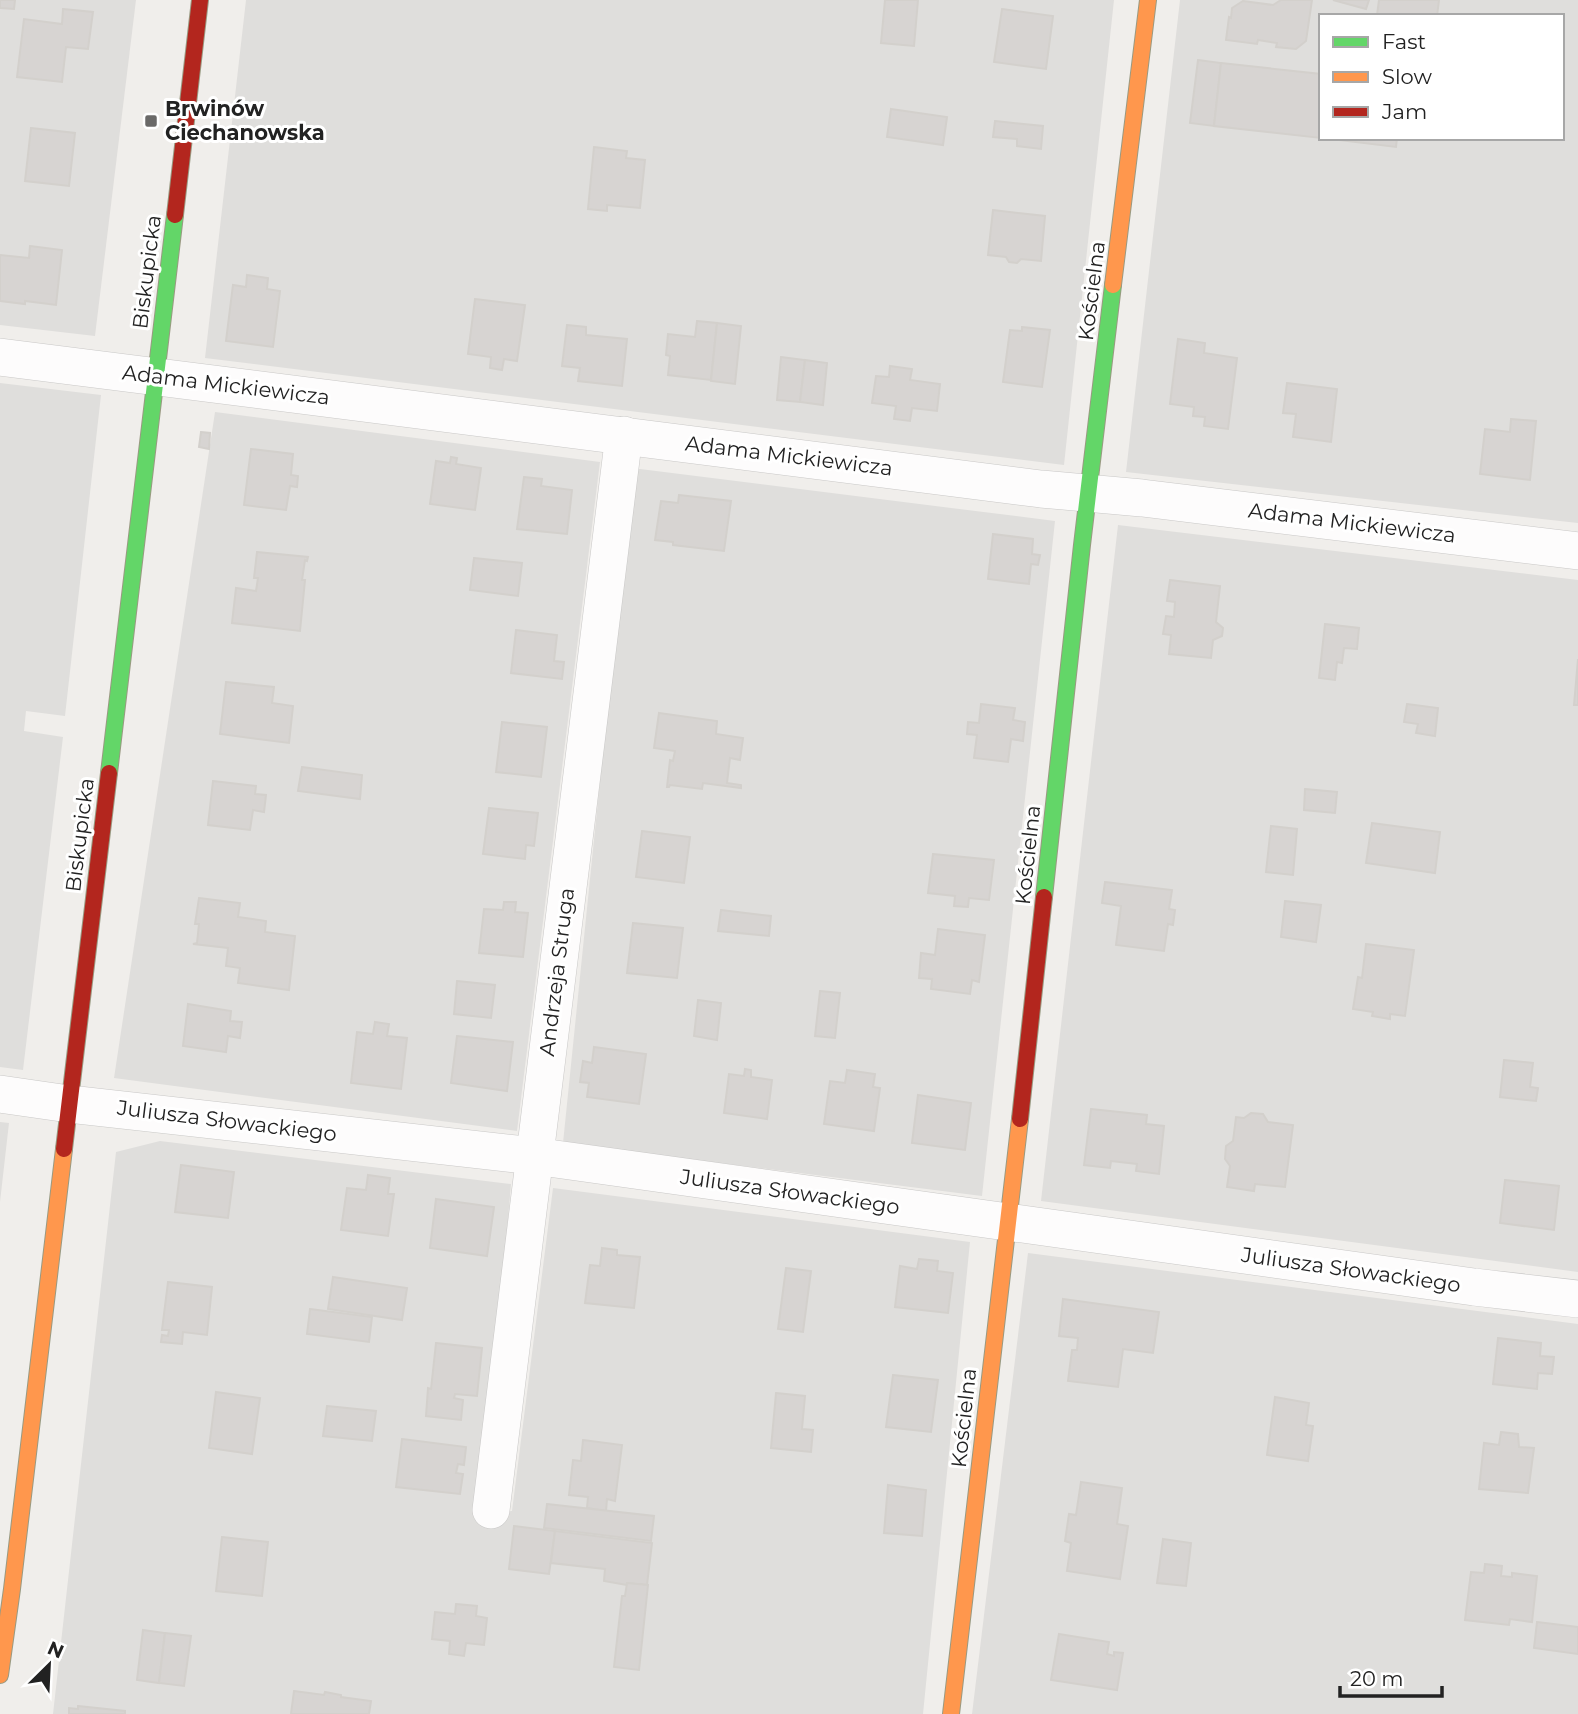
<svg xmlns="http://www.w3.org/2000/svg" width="1578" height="1714" font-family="Montserrat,sans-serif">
	<rect width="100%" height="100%" fill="#f0eeeb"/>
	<g fill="#dfdedc" fill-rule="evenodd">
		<polygon points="0,0 136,0 95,336 0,325"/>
		<polygon points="246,0 1114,0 1064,465 205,358"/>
		<path d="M1180,0H1578V523L1126,472ZM1321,16H1562V138H1321Z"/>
		<polygon points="0,383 101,395 65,716 26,711 24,731 63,737 23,1070 0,1067"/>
		<polygon points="215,412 600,462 517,1131 114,1078"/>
		<polygon points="632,468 1055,521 982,1196 563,1143"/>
		<polygon points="1118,525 1578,580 1578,1272 1041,1201"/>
		<polygon points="0,1122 9,1123 0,1202"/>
		<polygon points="160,1141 511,1184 483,1512 512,1511 553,1188 970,1242 923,1714 53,1714 116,1152"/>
		<polygon points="1028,1253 1578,1324 1578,1714 972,1714"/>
	</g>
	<g fill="#d7d4d2" stroke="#d3d0cc" stroke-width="2">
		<polygon points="0,0 15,0 14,9 0,8"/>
		<polygon points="885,0 918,0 914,46 881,43"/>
		<polygon points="1281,0 1312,0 1306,41 1296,49 1276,47 1277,43 1258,40 1257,44 1226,40 1229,17 1231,18 1232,8 1243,1 1273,5"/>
		<polygon points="1333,0 1369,0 1366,9"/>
		<polygon points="1379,0 1439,0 1437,16 1377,15"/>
		<polygon points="63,9 93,12 88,49 66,47 62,82 17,77 24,19 62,24"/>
		<polygon points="1002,9 1053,16 1046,69 994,62"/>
		<polygon points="1198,60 1221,63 1214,126 1190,123"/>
		<polygon points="1221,63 1321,74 1321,138 1214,126"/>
		<polygon points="891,109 947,117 943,145 887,137"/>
		<polygon points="995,121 1043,126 1041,149 1017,146 1017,139 993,137"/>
		<polygon points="31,128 75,133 69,186 25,181"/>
		<polygon points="1323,138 1397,138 1396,147"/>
		<polygon points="594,147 627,151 626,158 645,160 640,208 607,205 607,211 588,209"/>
		<polygon points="993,210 1045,216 1041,261 1021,259 1017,263 1009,262 1006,257 988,255"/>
		<polygon points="30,246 62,250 56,305 25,301 25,304 0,301 0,255 29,258"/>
		<polygon points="247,275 268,278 267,289 280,291 273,347 226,341 233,285 246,287"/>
		<polygon points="475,299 525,305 517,361 504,359 502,370 490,368 491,357 468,354"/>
		<polygon points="697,321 717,323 711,380 668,375 670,356 666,355 668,334 695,337"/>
		<polygon points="717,323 741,326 735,384 711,381"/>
		<polygon points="567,325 586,327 586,335 627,339 622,386 578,381 580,368 562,366"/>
		<polygon points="1022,327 1050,330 1042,387 1003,382 1010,330 1022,331"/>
		<polygon points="1178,339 1205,343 1204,353 1237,358 1228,429 1204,426 1205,417 1193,416 1194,407 1170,404"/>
		<polygon points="781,357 805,360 800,402 777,400"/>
		<polygon points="805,360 827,363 823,405 800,402"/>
		<polygon points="890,366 912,369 910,380 940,384 937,411 912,408 910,421 894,419 896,406 872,403 876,376 889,377"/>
		<polygon points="1287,383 1337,389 1331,442 1293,437 1296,414 1283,413"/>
		<polygon points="1511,419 1536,421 1530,480 1480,474 1485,429 1510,432"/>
		<polygon points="201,432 210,433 209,449 199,447"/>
		<polygon points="251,449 293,454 291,475 298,476 297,487 290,486 286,510 244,505"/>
		<polygon points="451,457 457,458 456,464 481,468 475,510 430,504 436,461 450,463"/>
		<polygon points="524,477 542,479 541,486 572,490 567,534 517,529"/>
		<polygon points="679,495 731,501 724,551 673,545 673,542 655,540 661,501 678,503"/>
		<polygon points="993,534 1033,539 1032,554 1040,555 1038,565 1031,564 1029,584 988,579"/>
		<polygon points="257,552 308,557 307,561 305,560 302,580 305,580 300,631 232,623 236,588 256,591 258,578 254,578"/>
		<polygon points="474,558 522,563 518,596 470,590"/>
		<polygon points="1170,580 1220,586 1216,622 1223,628 1222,636 1213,640 1211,658 1169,654 1171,635 1163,634 1166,616 1174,617 1175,602 1167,601"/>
		<polygon points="1325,624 1359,628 1357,649 1344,648 1342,663 1337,662 1335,680 1319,678"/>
		<polygon points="516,630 557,635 554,661 564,662 562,679 511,673"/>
		<polygon points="1578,659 1578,705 1574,705"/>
		<polygon points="226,682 274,687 272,703 293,706 289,743 220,734"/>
		<polygon points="981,704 1015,708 1013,720 1025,722 1023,741 1011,739 1008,762 974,758 977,735 967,734 968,722 979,723"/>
		<polygon points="1407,704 1438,708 1435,736 1416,733 1418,724 1404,722"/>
		<polygon points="659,713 717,721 716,734 743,738 740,760 730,758 727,783 741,785 741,788 703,783 702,789 670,785 669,787 667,787 670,760 673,761 675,751 654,748"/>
		<polygon points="502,722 547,727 541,777 496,772"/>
		<polygon points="302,767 362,775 360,799 298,791"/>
		<polygon points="213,781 256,786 255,794 266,795 264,812 253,810 250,830 208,825"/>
		<polygon points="1305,789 1337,792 1335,813 1304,810"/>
		<polygon points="489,808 538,813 534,846 526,845 525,859 483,854"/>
		<polygon points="1372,823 1440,832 1435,873 1366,863"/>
		<polygon points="1271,826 1297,829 1293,875 1266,872"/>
		<polygon points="642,831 690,837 684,883 636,877"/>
		<polygon points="933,854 994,860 989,900 969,898 968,907 954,906 955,896 928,893"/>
		<polygon points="1105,882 1172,890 1169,909 1175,910 1173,925 1168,924 1164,951 1116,945 1121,906 1102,903"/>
		<polygon points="199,898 240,903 238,917 266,921 265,932 295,936 289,990 238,983 240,968 226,966 228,948 193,944 197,943 199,924 195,924"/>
		<polygon points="1285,901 1321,905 1316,942 1281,937"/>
		<polygon points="504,902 516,902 515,912 528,913 523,957 479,953 484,909 503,910"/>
		<polygon points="721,910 771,916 769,936 718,931"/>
		<polygon points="633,923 683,928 677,978 627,973"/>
		<polygon points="938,929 985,935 979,982 972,980 970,994 931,989 932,979 919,978 921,953 935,955"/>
		<polygon points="1366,944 1414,950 1405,1016 1390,1014 1390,1019 1372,1016 1373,1012 1353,1009 1358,977 1362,978"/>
		<polygon points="457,981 495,985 491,1018 454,1014"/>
		<polygon points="820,991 840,993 835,1038 815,1036"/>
		<polygon points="698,1000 721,1003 717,1040 694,1036"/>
		<polygon points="188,1004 231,1011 230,1021 242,1022 240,1038 228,1036 226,1052 183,1046"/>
		<polygon points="375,1022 389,1024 387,1036 407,1038 401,1089 351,1083 357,1032 373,1034"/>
		<polygon points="457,1036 513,1042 507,1091 451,1083"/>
		<polygon points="594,1047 646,1054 639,1104 587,1097 589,1083 580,1082 583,1061 592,1063"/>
		<polygon points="1504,1060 1533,1063 1530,1087 1538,1088 1536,1101 1500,1097"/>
		<polygon points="745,1069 751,1070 751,1077 772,1080 767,1119 724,1113 729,1074 744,1076"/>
		<polygon points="847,1070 875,1074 873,1087 880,1088 874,1131 824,1124 830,1081 845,1083"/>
		<polygon points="918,1095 971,1103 965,1150 912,1143"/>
		<polygon points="1091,1109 1147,1115 1146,1124 1164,1126 1159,1174 1136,1171 1137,1164 1111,1161 1110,1168 1084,1165"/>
		<polygon points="1251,1113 1263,1114 1268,1122 1293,1125 1285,1187 1255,1184 1254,1191 1227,1187 1230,1166 1225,1159 1226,1146 1233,1141 1236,1117 1244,1118"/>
		<polygon points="181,1165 234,1172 228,1218 175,1212"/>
		<polygon points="368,1175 390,1178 388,1194 394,1194 388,1236 341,1230 347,1188 366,1190"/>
		<polygon points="1505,1180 1559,1186 1554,1230 1500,1223"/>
		<polygon points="436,1199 494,1207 487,1256 430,1248"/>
		<polygon points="602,1248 617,1250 617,1255 640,1257 634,1308 585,1303 590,1265 600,1266"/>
		<polygon points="919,1259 938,1261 937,1271 953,1273 948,1313 895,1307 900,1266 917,1269"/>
		<polygon points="786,1268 811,1271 803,1332 778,1329"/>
		<polygon points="333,1277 407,1288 402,1320 328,1309"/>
		<polygon points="168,1282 212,1287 207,1335 183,1332 182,1344 161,1342 162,1335 168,1336 169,1330 162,1330"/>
		<polygon points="1063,1299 1159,1312 1153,1353 1123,1349 1118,1387 1068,1381 1072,1350 1077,1350 1078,1338 1059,1336"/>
		<polygon points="310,1309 372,1317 369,1342 307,1334"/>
		<polygon points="1498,1338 1541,1343 1540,1356 1554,1357 1552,1374 1538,1373 1537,1389 1493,1384"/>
		<polygon points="436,1343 482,1348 477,1396 455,1394 454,1398 463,1400 461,1420 426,1416 428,1388 431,1389"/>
		<polygon points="893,1375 938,1380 931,1432 886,1427"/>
		<polygon points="216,1392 260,1398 252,1454 209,1448"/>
		<polygon points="776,1393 805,1396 802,1429 813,1430 811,1452 771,1448"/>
		<polygon points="1275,1397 1309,1403 1306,1425 1313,1426 1308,1461 1267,1455"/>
		<polygon points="327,1406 376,1411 372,1441 323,1436"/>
		<polygon points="1501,1432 1518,1434 1519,1447 1534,1448 1528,1493 1479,1489 1484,1443 1499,1445"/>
		<polygon points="402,1439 466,1447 464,1465 458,1464 456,1473 463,1474 460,1494 396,1487"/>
		<polygon points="583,1440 622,1445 615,1501 607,1499 606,1511 587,1508 588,1497 569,1495 573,1460 581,1461"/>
		<polygon points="1081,1482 1122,1488 1117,1524 1128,1526 1120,1579 1067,1571 1071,1543 1065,1541 1069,1514 1076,1515"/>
		<polygon points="888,1485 926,1490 922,1536 884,1533"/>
		<polygon points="547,1504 654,1516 651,1541 544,1528"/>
		<polygon points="514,1526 555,1531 549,1574 509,1569"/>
		<polygon points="555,1531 652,1543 647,1585 627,1583 627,1585 604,1581 605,1569 551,1563"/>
		<polygon points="222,1537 268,1542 262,1596 216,1591"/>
		<polygon points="1163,1539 1191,1543 1186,1586 1157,1583"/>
		<polygon points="1485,1564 1502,1566 1501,1576 1512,1577 1512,1573 1537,1576 1532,1622 1510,1619 1509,1625 1465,1620 1471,1572 1484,1573"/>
		<polygon points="627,1583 648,1585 639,1670 614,1667 622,1596 625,1596"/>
		<polygon points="456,1604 477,1606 476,1616 487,1618 484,1645 466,1643 464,1656 449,1654 450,1641 432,1639 435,1612 455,1614"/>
		<polygon points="1537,1622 1578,1627 1578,1654 1534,1648"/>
		<polygon points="143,1630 165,1633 159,1683 137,1680"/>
		<polygon points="165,1633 191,1636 184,1686 159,1683"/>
		<polygon points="1059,1634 1109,1642 1107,1654 1114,1656 1114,1652 1123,1653 1117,1690 1051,1680"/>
		<polygon points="294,1691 324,1695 325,1692 341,1695 341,1697 371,1701 369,1714 291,1714"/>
		<polygon points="78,1706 125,1711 125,1714 69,1714 69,1708 78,1709"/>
	</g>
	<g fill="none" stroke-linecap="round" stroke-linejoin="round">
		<g stroke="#c9c8c7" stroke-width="38">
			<g id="street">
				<polyline points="0,357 1041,489 1142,498 1578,551"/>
				<polyline points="0,1094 69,1104 534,1156 1474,1287 1578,1299"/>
				<polyline points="491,1510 624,435"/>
			</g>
		</g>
		<g stroke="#999a82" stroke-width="18">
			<g id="fast">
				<polyline points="109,773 175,215"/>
				<polyline points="1044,897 1082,545 1113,285"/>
			</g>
		</g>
		<g stroke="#999a82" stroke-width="18">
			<g id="slow">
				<polyline points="1113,285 1148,0"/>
				<polyline points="0,1675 12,1589 64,1149"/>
				<polyline points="951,1714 1020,1119"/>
			</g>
		</g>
		<g stroke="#999a82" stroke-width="18">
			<g id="jam">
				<polyline points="175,215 200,0"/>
				<polyline points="1020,1119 1044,897"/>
				<polyline points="64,1149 109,773"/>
			</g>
		</g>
		<use href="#street" stroke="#fdfcfc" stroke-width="37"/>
		<use href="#fast" stroke="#63d668" stroke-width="16"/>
		<use href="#slow" stroke="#ff974d" stroke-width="16"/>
		<use href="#jam" stroke="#b3261e" stroke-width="16"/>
	</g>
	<rect fill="#6a6968" stroke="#fff" stroke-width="2.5" x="144" y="114" width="14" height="14" rx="3.5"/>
	<g text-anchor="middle" stroke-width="6" stroke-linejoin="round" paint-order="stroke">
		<g font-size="21" font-weight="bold" fill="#222" stroke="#fff" text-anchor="start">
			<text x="165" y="116">Brwinów<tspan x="165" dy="24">Ciechanowska</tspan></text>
		</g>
		<g font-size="21" fill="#222" stroke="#fff">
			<text transform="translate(147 272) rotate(-83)" y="7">Biskupicka</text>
			<text transform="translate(1092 291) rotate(-83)" y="7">Kościelna</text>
			<text transform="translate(226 385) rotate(7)" y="7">Adama Mickiewicza</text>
			<text transform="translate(789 456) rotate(7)" y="7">Adama Mickiewicza</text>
			<text transform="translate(1352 523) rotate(7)" y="7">Adama Mickiewicza</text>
			<text transform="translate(80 835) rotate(-83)" y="7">Biskupicka</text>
			<text transform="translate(1028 855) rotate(-84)" y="7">Kościelna</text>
			<text transform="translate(557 972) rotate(-83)" y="7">Andrzeja Struga</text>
			<text transform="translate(227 1121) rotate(7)" y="7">Juliusza Słowackiego</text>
			<text transform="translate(790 1192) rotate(8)" y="7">Juliusza Słowackiego</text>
			<text transform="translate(1351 1270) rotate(8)" y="7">Juliusza Słowackiego</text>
			<text transform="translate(964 1418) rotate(-84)" y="7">Kościelna</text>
		</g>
	</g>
	<rect x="1319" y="14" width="245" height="126" fill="#ffffff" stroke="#a7a7a7" stroke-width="2"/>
	<rect x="1333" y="37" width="35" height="10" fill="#63d668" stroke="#a7a7a7" stroke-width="2"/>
	<text x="1382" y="49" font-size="21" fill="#222222">Fast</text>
	<rect x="1333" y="72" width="35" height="10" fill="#ff974d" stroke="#a7a7a7" stroke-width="2"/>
	<text x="1382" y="84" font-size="21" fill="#222222">Slow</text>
	<rect x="1333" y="107" width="35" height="10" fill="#b3261e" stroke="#a7a7a7" stroke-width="2"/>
	<text x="1382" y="119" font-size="21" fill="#222222">Jam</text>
	<g transform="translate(49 1665) rotate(24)" stroke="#ffffff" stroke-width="5" paint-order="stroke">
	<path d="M0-5L12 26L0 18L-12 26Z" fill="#222222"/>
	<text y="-10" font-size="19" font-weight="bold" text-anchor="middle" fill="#222222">N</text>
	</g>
	<path d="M1340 1686v10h102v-10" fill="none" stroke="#222222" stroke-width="3.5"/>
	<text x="1350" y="1686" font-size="21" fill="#222222" stroke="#ffffff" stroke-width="5" paint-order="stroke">20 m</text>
</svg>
